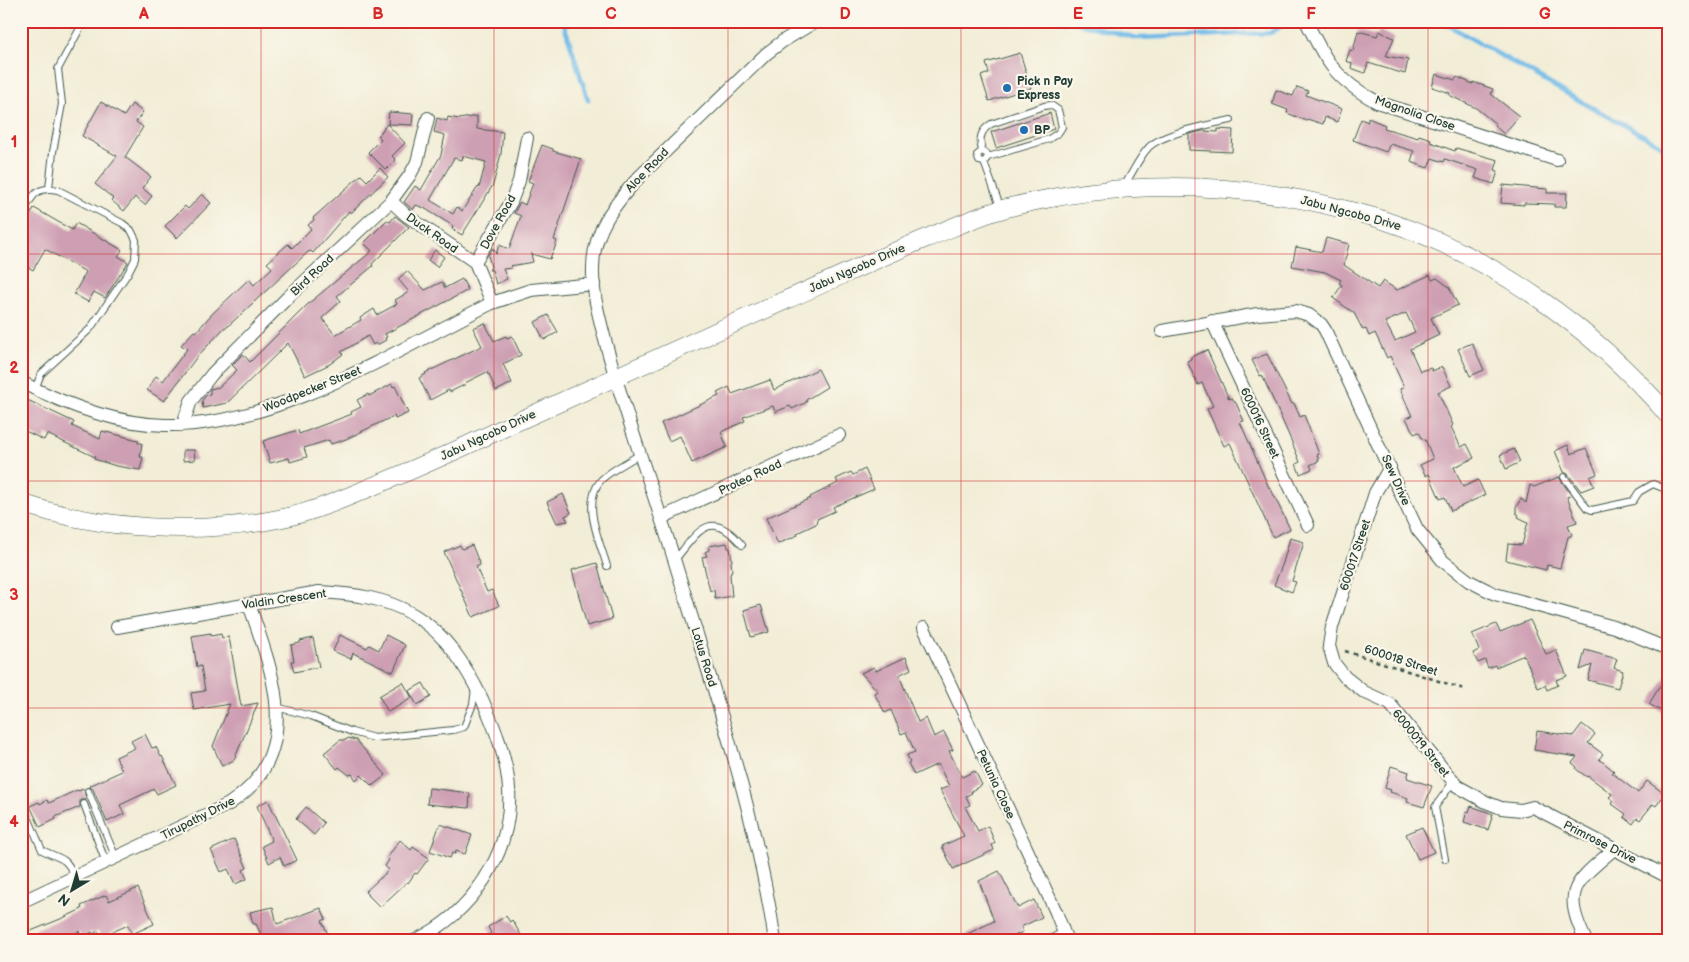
<svg xmlns="http://www.w3.org/2000/svg" width="1689" height="962" font-family="'Balsamiq Sans',sans-serif">
	<rect width="100%" height="100%" fill="#fbf7ec"/>
	<filter id="ink" filterUnits="userSpaceOnUse"><feTurbulence type="fractalNoise" baseFrequency=".02" numOctaves="2"/><feDisplacementMap in="SourceGraphic" scale="10" xChannelSelector="R" yChannelSelector="G"/><feConvolveMatrix kernelMatrix="1 2 1 2 8 2 1 2 1" color-interpolation-filters="sRGB"/></filter>
	<filter id="wash" filterUnits="userSpaceOnUse"><feTurbulence type="fractalNoise" baseFrequency=".0096" numOctaves="4" result="noise"/><feDisplacementMap in="SourceGraphic" scale="20" xChannelSelector="R" yChannelSelector="G"/><feGaussianBlur stdDeviation="1.12" result="paint"/><feColorMatrix in="noise" values="0 0 0 0 0 0 0 0 0 0 0 0 0 0 0 0 0 1.4 0 .05"/><feComposite in="paint" operator="in"/></filter>
	<g filter="url(#wash)">
		<rect width="100%" height="100%" fill="#f2edd6"/>
		<g fill="none" stroke-linecap="round" stroke-linejoin="round">
			<g stroke="#6fbae8" stroke-width="4.5">
				<polyline points="563,21 588,100"/>
				<polyline points="1062,21 1078,23 1137,38 1270,33 1290,21"/>
				<polyline points="1441,21 1571,96 1659,144 1668,151"/>
			</g>
		</g>
		<g id="blocks">
			<g fill="#ce9fb3" fill-rule="evenodd">
				<polygon points="1358,31 1377,36 1379,31 1394,38 1386,56 1408,60 1405,74 1368,63 1365,73 1351,68 1352,63 1346,61 1350,50 1353,51"/>
				<polygon points="1020,53 1031,88 989,101 981,76 989,73 986,63"/>
				<polygon points="1436,74 1455,80 1457,77 1473,84 1473,82 1493,89 1491,94 1519,116 1504,134 1495,126 1496,124 1476,108 1449,95 1450,93 1432,87"/>
				<polygon points="1297,87 1308,91 1306,95 1342,109 1337,122 1325,117 1323,124 1307,119 1307,121 1287,113 1288,110 1272,104 1276,90 1293,96"/>
				<polygon points="101,102 124,116 132,104 143,112 136,122 143,127 125,157 151,177 142,188 152,196 145,205 135,197 124,211 111,200 113,198 95,184 117,156 82,136"/>
				<polygon points="389,112 413,114 412,125 388,124"/>
				<polygon points="1050,113 1054,129 996,148 991,132"/>
				<path d="M477,116V129L503,132L501,154L493,185L462,235L452,229L453,226L424,208L416,205L413,210L404,202L415,186L421,190L441,155L445,135L434,132L437,118L447,121L448,117L459,119ZM463,156L486,162L479,188L478,187L462,211L457,207L453,214L430,200L454,158L462,160Z"/>
				<polygon points="1368,118 1385,125 1384,128 1418,138 1419,135 1431,139 1430,142 1455,151 1456,148 1498,160 1495,170 1498,171 1494,184 1475,178 1478,170 1445,159 1444,162 1432,158 1428,168 1411,162 1414,151 1390,144 1386,152 1353,140 1361,119 1368,122"/>
				<polygon points="387,124 405,143 392,156 396,160 386,170 368,152 381,139 378,136"/>
				<polygon points="1218,129 1233,130 1232,152 1189,150 1189,134 1203,131 1218,132"/>
				<polygon points="542,145 553,149 553,151 581,159 554,240 557,241 553,253 552,253 550,259 531,254 533,262 510,266 512,268 503,269 507,279 496,284 492,270 489,270 491,267 488,255 493,248 496,254 499,245 509,249 521,216 514,213 520,202 525,205 533,183 528,181"/>
				<polygon points="380,168 388,177 351,213 349,211 313,253 311,251 308,252 226,328 225,327 196,358 164,401 147,390 156,376 163,381 187,349 181,345 194,331 196,332 211,315 249,279 254,285 272,268 267,263 288,244 292,248 311,229 308,225 314,220 313,218 361,175 367,181"/>
				<polygon points="1503,185 1547,189 1547,193 1567,193 1566,207 1554,207 1554,204 1524,203 1524,205 1501,203"/>
				<polygon points="202,194 211,203 177,238 165,226 185,206 188,209"/>
				<polygon points="34,208 72,230 76,223 122,250 118,256 128,262 105,298 94,292 88,302 74,294 86,272 45,249 33,270 21,263 21,231"/>
				<polygon points="395,216 409,227 372,264 373,266 337,296 341,301 322,318 335,335 361,320 360,318 374,309 377,315 397,304 395,300 409,292 398,279 407,271 425,290 442,282 445,288 462,279 468,290 385,334 387,337 385,338 386,340 377,345 376,343 373,345 368,336 341,352 343,354 330,364 305,376 288,343 227,403 203,408 202,401 206,395 210,394 210,389 219,387 237,370 232,365 243,354 250,362 308,304 372,251 364,243 387,220 390,222"/>
				<path d="M1326,238L1349,244L1344,265L1378,288L1383,281L1397,290L1430,275L1432,280L1437,278L1449,287L1458,305L1431,318L1439,335L1410,349L1420,371L1431,368L1432,371L1442,367L1451,386L1438,392L1453,425L1451,427L1461,447L1467,444L1474,458L1454,467L1463,487L1478,480L1485,495L1451,511L1445,497L1440,499L1429,474L1426,476L1420,465L1433,459L1425,439L1423,440L1419,432L1414,434L1406,418L1412,416L1400,389L1404,387L1390,356L1387,358L1375,333L1369,336L1366,329L1363,330L1354,313L1333,298L1342,285L1339,283L1341,280L1325,272L1292,266L1296,247L1322,252ZM1406,313L1415,332L1395,341L1385,322Z"/>
				<polygon points="435,250 444,257 437,267 428,260"/>
				<polygon points="548,315 558,332 544,340 535,322"/>
				<polygon points="485,323 494,341 506,336 507,338 512,336 521,355 503,364 512,383 496,391 489,374 488,375 487,372 465,383 466,384 450,392 449,390 430,400 419,378 426,374 425,373 482,346 473,328"/>
				<polygon points="1472,343 1484,370 1470,376 1458,349"/>
				<polygon points="1207,350 1229,399 1232,398 1236,403 1244,421 1240,422 1269,488 1270,487 1290,529 1273,537 1230,443 1224,446 1207,409 1213,406 1202,383 1198,385 1187,361 1191,359 1191,357"/>
				<polygon points="1267,354 1292,404 1294,403 1300,417 1304,415 1319,454 1317,455 1319,461 1310,465 1312,469 1300,474 1296,464 1300,462 1291,440 1262,375 1260,376 1252,360"/>
				<polygon points="818,369 827,387 806,400 807,402 792,409 790,406 775,412 773,406 743,417 745,421 721,432 727,447 692,463 680,436 669,441 661,423 719,396 717,393 729,387 732,394 770,380 774,390"/>
				<polygon points="392,384 393,387 395,386 408,413 395,419 394,416 346,439 331,444 329,440 304,448 307,457 290,462 289,458 270,463 263,441 298,430 299,434 352,414 351,412 361,407 357,400 368,394 369,396"/>
				<polygon points="21,397 74,422 72,426 100,439 102,431 138,440 138,443 142,443 140,457 143,457 140,470 116,466 94,459 95,457 47,434 44,440 21,429"/>
				<polygon points="1568,445 1571,454 1586,448 1597,474 1590,477 1594,486 1581,491 1568,474 1564,472 1555,451"/>
				<polygon points="1514,449 1520,462 1506,469 1500,455"/>
				<polygon points="183,450 194,450 195,460 183,461"/>
				<polygon points="865,469 874,489 833,507 835,511 817,519 816,524 797,533 798,535 778,544 766,518 811,498 810,497 838,483 836,479 851,472 853,475"/>
				<polygon points="1559,477 1571,495 1567,497 1577,522 1568,525 1572,535 1568,537 1560,568 1547,565 1546,570 1506,560 1508,544 1522,545 1528,522 1518,517 1519,515 1516,513 1516,507 1521,499 1526,503 1530,485 1534,487"/>
				<polygon points="563,494 571,513 565,516 568,521 557,523 547,502"/>
				<polygon points="1290,538 1304,542 1292,581 1296,582 1292,592 1274,585 1283,563"/>
				<polygon points="727,543 728,548 730,548 732,561 731,562 732,570 730,575 732,596 715,599 714,590 710,591 702,557 707,556 705,552 709,550 709,546"/>
				<polygon points="460,545 462,549 472,545 480,565 476,567 487,592 492,590 499,606 473,617 444,552"/>
				<polygon points="597,563 612,619 587,626 572,570"/>
				<polygon points="761,605 769,632 751,637 744,610"/>
				<polygon points="1530,620 1546,654 1556,650 1567,676 1556,680 1558,685 1547,690 1545,685 1538,688 1524,655 1496,667 1495,665 1488,668 1485,660 1478,663 1473,653 1479,650 1472,634 1496,624 1500,632"/>
				<polygon points="211,633 211,636 221,634 222,638 229,637 241,706 258,703 234,760 222,766 213,746 230,704 194,710 191,693 205,691 201,666 197,667 192,636"/>
				<polygon points="340,635 367,648 369,645 379,650 386,635 405,645 393,672 353,653 351,659 333,651"/>
				<polygon points="313,638 319,667 294,672 291,661 294,661 291,645 300,643 300,641"/>
				<polygon points="1585,650 1617,659 1614,668 1623,671 1618,688 1588,680 1592,665 1580,670"/>
				<polygon points="906,657 911,669 899,675 918,722 926,718 934,737 944,732 953,750 949,751 962,777 975,771 982,785 971,791 972,793 966,796 970,805 965,807 978,831 988,826 995,843 992,845 994,850 953,869 942,846 964,836 940,790 949,786 938,764 914,775 908,763 910,762 907,755 915,752 906,732 901,734 891,710 885,713 874,693 878,691 861,673 874,667 876,671"/>
				<polygon points="1668,673 1668,715 1649,704"/>
				<polygon points="403,682 412,698 388,712 379,696"/>
				<polygon points="423,683 431,697 417,705 409,691"/>
				<polygon points="1582,724 1595,734 1588,743 1603,754 1599,759 1614,771 1612,773 1638,793 1647,781 1665,794 1656,806 1653,804 1640,820 1637,818 1633,824 1624,817 1626,814 1612,804 1614,801 1609,797 1612,794 1588,776 1587,777 1576,769 1577,767 1572,763 1577,757 1534,750 1537,731 1573,736"/>
				<polygon points="145,734 152,748 156,747 161,757 162,756 176,785 157,794 154,789 120,805 124,814 107,822 93,789 89,786 122,771 116,757 135,748 131,741"/>
				<polygon points="348,738 356,740 386,775 372,786 361,775 356,780 352,774 349,775 339,767 337,769 324,753 340,740 346,740"/>
				<polygon points="1391,766 1409,772 1407,778 1432,786 1424,807 1407,802 1408,798 1390,792 1391,790 1385,788"/>
				<polygon points="429,788 470,793 469,808 427,804"/>
				<polygon points="84,789 86,800 80,800 80,807 55,817 56,819 40,827 30,806 39,802 40,804 47,800 49,803 77,790 78,791"/>
				<polygon points="268,800 297,860 284,866 280,857 269,863 262,846 272,841 257,806"/>
				<polygon points="1471,806 1493,814 1488,830 1464,822 1467,811 1469,812"/>
				<polygon points="306,807 324,823 314,835 296,819"/>
				<polygon points="440,824 472,835 465,854 456,851 455,854 452,853 450,858 430,851"/>
				<polygon points="1422,827 1434,852 1418,859 1406,834"/>
				<polygon points="234,839 247,868 243,870 247,879 235,884 228,869 221,872 211,850"/>
				<polygon points="400,840 411,850 413,847 429,858 417,874 415,873 408,883 407,882 380,907 365,892 389,870 385,866 389,860 387,858"/>
				<polygon points="999,871 1018,908 1034,900 1042,917 1021,927 1023,932 1004,941 953,941 994,921 979,881"/>
				<polygon points="138,888 154,924 132,934 128,925 101,937 98,931 93,934 92,932 81,937 79,931 59,941 21,941 21,935 63,918 82,909 81,906 106,895 109,901"/>
				<polygon points="273,907 277,924 321,908 326,919 322,921 327,932 307,941 264,941 256,924 253,924 250,912"/>
				<polygon points="506,916 510,922 512,920 521,935 519,936 521,941 479,941 491,933 488,927"/>
			</g>
		</g>
	</g>
	<g filter="url(#ink)">
		<use href="#blocks" fill-opacity="0" stroke="#3f574c" stroke-width="1"/>
		<g fill="none" stroke-linecap="round" stroke-linejoin="round">
			<g stroke="#3f574c" stroke-width="8">
				<g id="lane">
					<path d="M982,151L977,155L979,161L984,162L988,157L987,154L982,151C979,139 980,131 991,124L1044,106L1051,105L1058,110L1062,127L1058,133L1049,139L988,157"/>
					<polyline points="984,162 1001,209"/>
					<path d="M1124,186C1132,174 1139,157 1149,147C1163,133 1211,124 1231,120"/>
					<polyline points="49,188 53,152 62,104 58,69 84,21"/>
					<path d="M21,216C32,198 34,185 58,190L122,223L131,230L136,240L135,259L128,273L90,329L41,374L35,389"/>
					<polyline points="1564,477 1587,508 1592,510 1633,501 1639,492 1653,484 1668,490"/>
					<path d="M674,561C698,532 710,507 742,545"/>
					<path d="M607,566C600,542 581,503 601,480C611,470 628,462 640,454"/>
					<polyline points="276,707 311,716 352,732 374,738 453,730 464,727 473,704 475,688"/>
					<polyline points="88,791 116,858"/>
					<path d="M21,801L42,850C61,860 65,855 75,877"/>
					<polyline points="84,804 106,863"/>
					<polyline points="1445,859 1435,807 1453,782"/>
					<polyline points="1045,941 1064,932"/>
				</g>
			</g>
			<g stroke="#3f574c" stroke-width="14">
				<g id="street">
					<path d="M1306,21C1327,63 1335,79 1377,102L1557,160"/>
					<polyline points="391,201 406,215 475,262 492,303"/>
					<polyline points="475,262 511,202 519,181 527,138"/>
					<polyline points="1212,321 1308,525"/>
					<polyline points="1162,331 1258,314 1296,311 1309,315 1321,324 1325,330 1417,529 1443,561 1469,581 1495,594 1614,627 1668,649"/>
					<path d="M21,382C66,405 115,424 165,425C274,428 397,350 492,303L531,290L594,284"/>
					<polyline points="183,424 191,401 212,374 288,297 391,201 410,175 417,162 428,118"/>
					<polyline points="1390,467 1375,493 1370,509 1332,627 1329,646 1334,663 1345,677 1364,692 1390,704 1457,786 1486,802 1501,808 1521,810 1533,807 1668,877"/>
					<polyline points="661,518 839,435"/>
					<path d="M117,627L319,592C353,594 384,597 414,615C446,634 466,666 482,699C495,728 507,758 509,789C513,854 471,914 414,941"/>
					<polyline points="924,628 1056,912 1067,941"/>
					<path d="M21,902L229,804C239,797 250,789 257,779C297,726 267,658 249,604"/>
					<path d="M775,941C760,839 730,742 700,644C686,599 673,554 658,509C640,453 620,397 605,340C599,316 592,293 593,268C593,230 615,204 639,177L766,54L783,41L816,21"/>
					<path d="M1586,941C1561,889 1575,883 1614,849"/>
				</g>
			</g>
			<g stroke="#3f574c" stroke-width="19">
				<path id="secondary" d="M21,503C100,530 197,535 278,519C310,513 341,500 371,487C418,468 464,447 510,425C602,383 695,341 788,299C834,279 880,257 927,238C952,228 977,216 1003,209C1111,180 1231,180 1339,208C1354,212 1369,215 1383,220C1493,256 1593,328 1668,415"/>
			</g>
			<polyline stroke="#3f574c" stroke-width="2.5" stroke-dasharray="4 4" stroke-linecap="butt" points="1345,651 1467,690"/>
			<use href="#lane" stroke="#fff" stroke-width="6"/>
			<use href="#street" stroke="#fff" stroke-width="12"/>
			<use href="#secondary" stroke="#fff" stroke-width="18"/>
		</g>
	</g>
	<path fill="none" stroke="#d62828" stroke-width="1" stroke-opacity="0.55" d="M261,21V941M494,21V941M728,21V941M961,21V941M1195,21V941M1428,21V941M21,254H1668M21,481H1668M21,708H1668"/>
	<g fill="#1f6fb2" stroke="#fbf7ec" stroke-width="2">
		<circle cx="1007" cy="88" r="5"/>
		<circle cx="1024" cy="130" r="5"/>
	</g>
	<g text-anchor="middle" stroke-width="4.5" stroke-linejoin="round" paint-order="stroke">
		<g font-size="12" font-weight="bold" fill="#1f3d34" stroke="#fbf7ec" text-anchor="start">
			<text x="1017" y="85">Pick n Pay<tspan x="1017" dy="14">Express</tspan></text>
			<text x="1034" y="134">BP</text>
		</g>
		<g font-size="12" fill="#1f3d34" stroke="#fbf7ec">
			<text transform="translate(1415 113) rotate(19)" y="4">Magnolia Close</text>
			<text transform="translate(647 170) rotate(-46)" y="4">Aloe Road</text>
			<text transform="translate(1351 213) rotate(15)" y="4">Jabu Ngcobo Drive</text>
			<text transform="translate(498 222) rotate(-61)" y="4">Dove Road</text>
			<text transform="translate(432 233) rotate(35)" y="4">Duck Road</text>
			<text transform="translate(857 268) rotate(-24)" y="4">Jabu Ngcobo Drive</text>
			<text transform="translate(312 275) rotate(-43)" y="4">Bird Road</text>
			<text transform="translate(312 389) rotate(-22)" y="4">Woodpecker Street</text>
			<text transform="translate(1260 423) rotate(65)" y="4">600016 Street</text>
			<text transform="translate(488 435) rotate(-25)" y="4">Jabu Ngcobo Drive</text>
			<text transform="translate(750 477) rotate(-25)" y="4">Protea Road</text>
			<text transform="translate(1396 480) rotate(66)" y="4">Sew Drive</text>
			<text transform="translate(1355 555) rotate(-72)" y="4">600017 Street</text>
			<text transform="translate(284 599) rotate(-8)" y="4">Valdin Crescent</text>
			<text transform="translate(704 657) rotate(73)" y="4">Lotus Road</text>
			<text transform="translate(1401 660) rotate(18)" y="4">600018 Street</text>
			<text transform="translate(1421 743) rotate(51)" y="4">6000019 Street</text>
			<text transform="translate(996 784) rotate(65)" y="4">Petunia Close</text>
			<text transform="translate(198 818) rotate(-27)" y="4">Tirupathy Drive</text>
			<text transform="translate(1600 842) rotate(27)" y="4">Primrose Drive</text>
		</g>
	</g>
	<rect width="1689" height="962" fill="none" stroke="#fbf7ec" stroke-width="55"/>
	<g transform="translate(72 890) rotate(218)" stroke="#fbf7ec" stroke-width="4" paint-order="stroke">
	<path d="M0-4L9 19L0 12L-9 19Z" fill="#1f3d34"/>
	<text y="-8" font-size="14" font-weight="bold" text-anchor="middle" fill="#1f3d34">N</text>
	</g>
	<rect x="28" y="28" width="1634" height="906" fill="none" stroke="#d62828" stroke-width="2"/>
	<g font-size="16" text-anchor="middle" font-weight="bold" fill="#d62828">
		<text x="144" y="19">A</text>
		<text x="378" y="19">B</text>
		<text x="611" y="19">C</text>
		<text x="845" y="19">D</text>
		<text x="1078" y="19">E</text>
		<text x="1311" y="19">F</text>
		<text x="1545" y="19">G</text>
		<text x="14" y="147">1</text>
		<text x="14" y="373">2</text>
		<text x="14" y="600">3</text>
		<text x="14" y="827">4</text>
	</g>
</svg>
